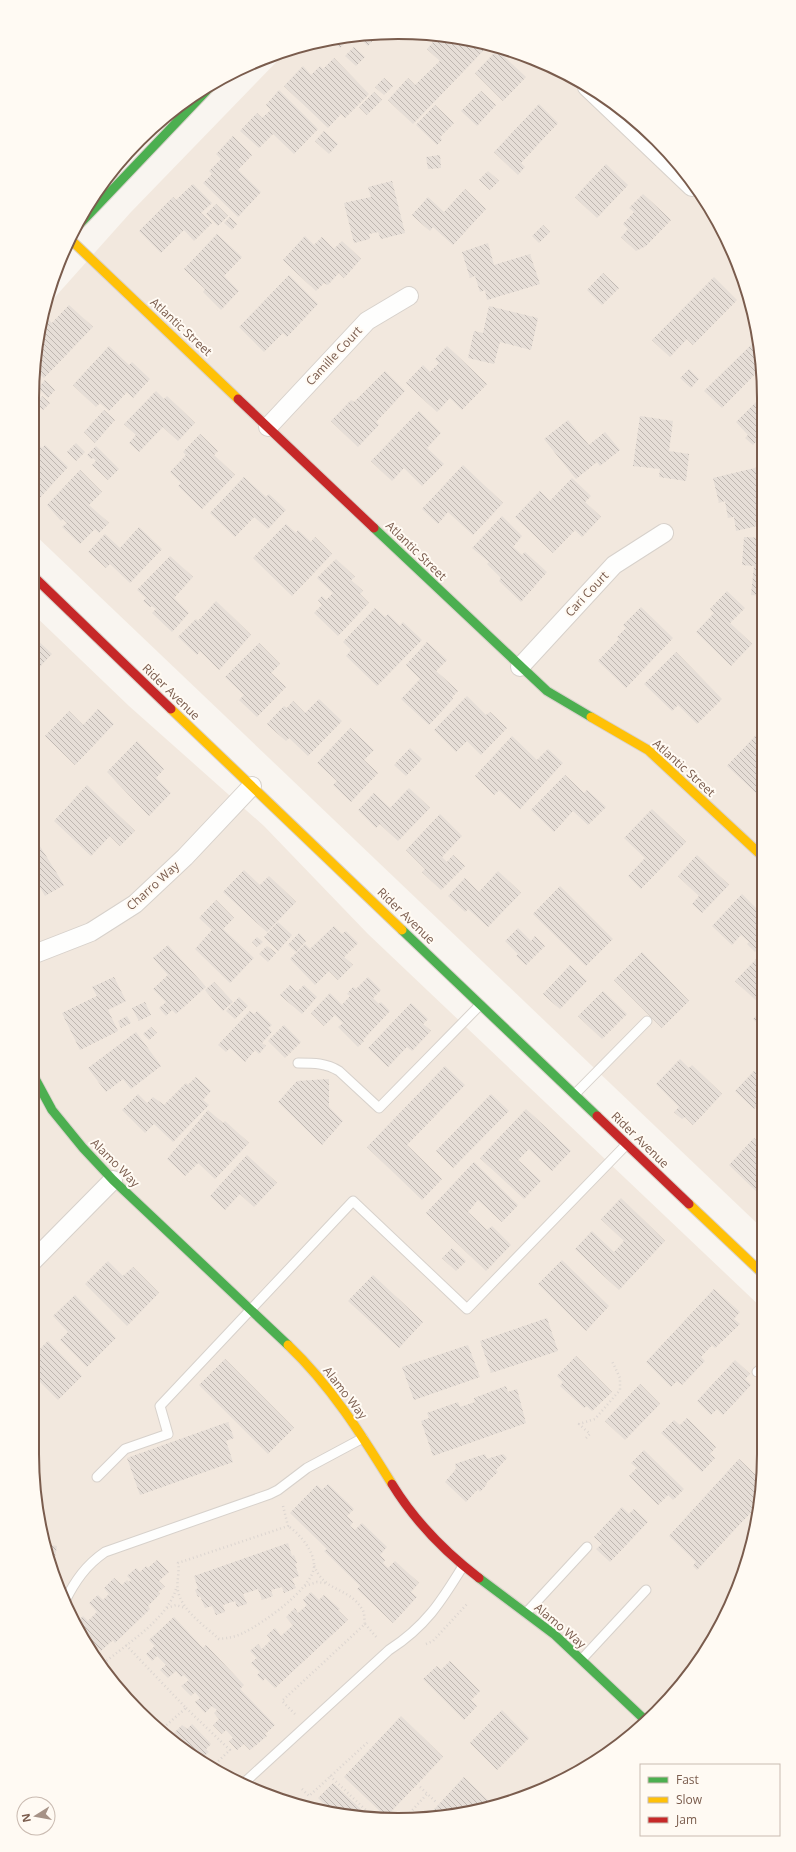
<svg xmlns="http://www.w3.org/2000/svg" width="796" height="1852" font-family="'Open Sans',sans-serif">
	<defs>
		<pattern id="building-back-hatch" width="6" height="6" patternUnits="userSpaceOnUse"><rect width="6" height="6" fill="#e6ded7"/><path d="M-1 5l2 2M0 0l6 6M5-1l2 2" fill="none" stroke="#bfb7b1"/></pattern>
	</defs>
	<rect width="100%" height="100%" fill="#f9f5f0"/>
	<g fill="#f2e8de">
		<polygon points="374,33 446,35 516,51 602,94 673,157 736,258 761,350 763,1229 32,532 32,398 47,306 131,212 288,50 304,44"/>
		<polygon points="32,613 129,706 264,826 368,934 764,1310 764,1454 744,1572 715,1637 673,1695 581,1771 515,1801 446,1817 327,1813 215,1771 123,1695 81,1637 52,1572 32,1454"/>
	</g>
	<g fill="url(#building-back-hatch)">
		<polygon points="376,33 373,36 375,38 368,46 359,38 362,35"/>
		<polygon points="425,34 446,35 481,43 486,48 413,124 388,100 408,78 415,85 440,61 427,49 433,42"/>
		<polygon points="351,37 340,48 332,40 342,38"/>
		<polygon points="354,47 365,57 356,66 345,56"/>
		<polygon points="497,50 526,77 503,101 475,73"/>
		<polygon points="334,58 369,94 345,118 341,114 328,128 284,86 303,66 311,75 320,66 323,69"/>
		<polygon points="384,78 393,86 384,95 375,87"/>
		<polygon points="279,90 318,129 294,154 273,134 259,148 240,131 257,113 262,118 271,110 266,105"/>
		<polygon points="481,91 496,105 477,126 461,111"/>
		<polygon points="374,92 382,100 367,115 359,107"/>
		<polygon points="539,104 558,123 521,163 525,167 518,175 494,152"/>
		<polygon points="435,105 454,123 440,137 442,140 437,145 416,125"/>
		<polygon points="324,131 338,144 329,154 315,141"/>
		<polygon points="233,136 252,155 238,170 261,192 238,217 203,183 212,174 209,171 221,159 216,154"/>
		<polygon points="440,155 441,168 428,169 426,157"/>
		<polygon points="606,164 628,185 597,218 575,197"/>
		<polygon points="488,171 499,181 490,190 479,180"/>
		<polygon points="392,181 405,233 381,239 378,232 369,234 370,239 354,243 344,203 371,197 368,187"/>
		<polygon points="193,184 212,203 201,213 212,223 194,241 184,230 161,253 139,231 173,197 176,200"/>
		<polygon points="465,189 486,209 453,245 433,227 430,231 412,215 428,197 444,212"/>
		<polygon points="643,194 671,220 646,246 636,251 621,237 628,229 623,224 634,212 629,208"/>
		<polygon points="216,204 228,216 218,226 206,214"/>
		<polygon points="230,217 237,224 232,230 224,223"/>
		<polygon points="543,225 550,232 539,243 532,236"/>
		<polygon points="217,234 242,257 224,276 239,291 221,310 203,292 205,289 184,269"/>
		<polygon points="305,236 314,245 322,237 334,249 342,241 361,259 344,278 339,273 328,285 324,283 316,291 283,260"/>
		<polygon points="488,243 494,265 530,254 540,284 487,300 485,290 480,292 475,276 470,278 462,252"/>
		<polygon points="603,273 619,288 602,305 587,290"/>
		<polygon points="289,275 318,304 287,337 283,333 264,352 239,327"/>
		<polygon points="714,277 737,300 693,345 687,339 670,357 652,340"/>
		<polygon points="69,305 93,327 44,378 36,371 43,333 45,330 44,328 44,325 49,320 52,323"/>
		<polygon points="489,306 538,318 531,350 500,342 494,364 468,358 474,331 483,333"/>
		<polygon points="758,338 761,350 761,368 722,408 704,391"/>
		<polygon points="109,346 129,365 132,362 150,379 133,398 127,392 109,411 100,403 96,407 73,385"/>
		<polygon points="447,346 487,384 462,410 450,398 437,412 406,383 423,365 430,372 439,363 435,359"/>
		<polygon points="689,369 699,379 691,388 680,378"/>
		<polygon points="385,371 405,391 376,422 379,425 358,447 331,421 351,400 354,402"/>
		<polygon points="45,380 55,390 48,398 38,388"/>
		<polygon points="156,391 164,399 167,396 195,423 178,441 163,427 139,452 129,443 136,435 124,424"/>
		<polygon points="42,396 50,403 43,410 35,403"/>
		<polygon points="759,399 761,401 761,436 753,445 745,438 748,435 736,422"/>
		<polygon points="104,410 115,420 95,443 84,432"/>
		<polygon points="419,411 441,433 427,448 444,464 422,486 404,468 392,481 371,461"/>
		<polygon points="640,416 673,421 669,451 689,454 686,481 659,477 660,469 633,466"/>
		<polygon points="568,420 589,445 605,432 620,450 600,466 597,462 576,479 544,439"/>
		<polygon points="200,434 218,451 214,455 235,475 202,509 178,486 181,483 170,472 186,455 183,452"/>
		<polygon points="32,438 42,448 45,445 68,467 36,502 32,498"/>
		<polygon points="76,443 85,452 76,461 67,452"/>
		<polygon points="96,446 119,469 108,480 92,465 96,461 93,458 91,459 87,455"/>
		<polygon points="463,465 503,503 473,535 448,512 438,524 422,509"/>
		<polygon points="759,467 761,477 761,525 736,531 734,517 728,518 725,501 719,503 713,478"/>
		<polygon points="80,470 102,492 89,505 109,523 99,533 95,529 80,544 62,527 67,523 63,519 61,521 47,505"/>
		<polygon points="244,477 266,497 269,494 286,510 268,529 254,517 235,537 210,513"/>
		<polygon points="572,478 591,496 585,502 601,517 582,537 575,530 553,553 515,517 540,491 550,501"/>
		<polygon points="502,516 522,536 513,547 522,555 525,552 547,572 521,602 499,581 501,578 487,564 489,562 472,548"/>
		<polygon points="286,524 296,533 298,530 311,542 315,537 332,554 292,596 253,558"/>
		<polygon points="139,527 162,549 130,583 110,564 106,568 88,552 105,534 120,548"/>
		<polygon points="744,537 761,538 762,596 751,595 754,566 742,565"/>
		<polygon points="170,556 193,577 174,598 189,613 172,632 152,613 156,609 152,606 150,607 143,601 146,598 137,590"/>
		<polygon points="336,559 355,577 351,580 363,591 360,594 369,603 338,636 314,613 322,605 318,600 322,596 326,600 333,593 317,578"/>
		<polygon points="727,591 745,608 730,623 752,644 731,666 696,632 714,613 710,609"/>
		<polygon points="216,601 251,635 219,670 200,651 197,655 178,637 196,619 198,621"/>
		<polygon points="641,607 673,638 626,688 598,661 619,639 617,637 626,628 623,625"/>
		<polygon points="375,608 385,617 388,614 400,626 403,622 422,640 377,686 346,656 351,650 343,642"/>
		<polygon points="32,635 52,654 32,675"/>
		<polygon points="427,642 447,660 436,671 458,691 452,697 453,699 429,725 401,699 420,679 406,665"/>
		<polygon points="259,643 280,664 271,673 286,687 257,717 239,700 244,695 225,677"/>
		<polygon points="676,652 722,699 697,724 678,705 672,711 644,684"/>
		<polygon points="467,696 486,715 490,712 507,728 481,755 467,741 456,752 434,730"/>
		<polygon points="319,699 342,721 308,756 289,738 286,741 267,724 284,706 287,708 293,701 305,713"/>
		<polygon points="98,709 114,724 75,765 45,736 69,711 83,725"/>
		<polygon points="350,728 374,750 364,760 378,773 351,802 333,785 337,781 317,763"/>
		<polygon points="758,733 762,737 762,793 759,790 756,793 727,766"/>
		<polygon points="512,736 537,760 548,749 563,763 520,809 499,790 494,795 475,776"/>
		<polygon points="137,741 164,769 156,778 171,793 149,816 107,772"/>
		<polygon points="410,748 422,759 406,776 394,765"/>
		<polygon points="565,775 584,793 587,790 606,807 588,825 573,811 554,832 531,810"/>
		<polygon points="87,785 135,831 120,846 110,836 91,856 54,821"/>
		<polygon points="32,788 39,795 32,801"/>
		<polygon points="409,788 430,808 398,841 380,824 376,828 358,810 374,793 390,808"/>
		<polygon points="652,809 686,842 641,889 628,876 645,858 624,838"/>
		<polygon points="440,814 462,836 442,857 447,862 453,855 465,866 441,890 422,872 425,869 406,850"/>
		<polygon points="35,838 64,885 45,896 34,877 32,878 32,840"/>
		<polygon points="697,855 729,885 702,913 692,904 699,896 678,876"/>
		<polygon points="244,870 260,885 269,876 296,902 267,932 223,892"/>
		<polygon points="498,871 521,893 488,927 468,909 465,912 448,896 465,878 479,892"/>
		<polygon points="560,886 613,939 586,966 533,914"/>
		<polygon points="742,894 762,914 763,944 755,952 747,944 749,942 741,935 732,945 712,926"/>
		<polygon points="216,900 234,918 223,929 254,958 230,983 195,949 212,930 199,918"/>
		<polygon points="278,922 292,935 278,951 264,937"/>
		<polygon points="334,926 342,934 346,931 358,943 344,957 353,965 338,980 329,971 315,985 290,959 305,944 310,949"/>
		<polygon points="518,928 531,941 535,936 545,946 526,965 516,956 518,954 505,941"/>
		<polygon points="299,933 306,941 296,952 288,945"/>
		<polygon points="257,937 263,942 257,947 252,942"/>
		<polygon points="168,945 206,987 176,1014 172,1010 166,1016 159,1008 166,1002 153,989 168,975 153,958"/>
		<polygon points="267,946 276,953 268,962 259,954"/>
		<polygon points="642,952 689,1001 662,1028 614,980"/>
		<polygon points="763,952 763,1005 762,1006 735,981"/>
		<polygon points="570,965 587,981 560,1009 543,994"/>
		<polygon points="114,977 126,1001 108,1010 118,1031 80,1050 62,1013 97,996 92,987"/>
		<polygon points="368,977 381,990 373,998 379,1004 381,1002 390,1011 363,1040 364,1041 358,1047 338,1027 343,1023 335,1015 324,1026 311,1013 330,993 342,1005 350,996 347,994 353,987 356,989"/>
		<polygon points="214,982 233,1002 223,1011 205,990"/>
		<polygon points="290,985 297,992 304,985 317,997 302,1014 280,995"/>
		<polygon points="603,991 627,1014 602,1039 578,1016"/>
		<polygon points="239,997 248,1006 235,1019 226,1011"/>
		<polygon points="145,1002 151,1015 139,1021 132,1008"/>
		<polygon points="411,1003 428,1019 423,1024 431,1031 412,1051 407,1047 388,1067 368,1048"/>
		<polygon points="763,1009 763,1029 753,1019"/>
		<polygon points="250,1011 254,1014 257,1011 272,1025 268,1028 272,1032 262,1043 266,1046 259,1054 255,1050 245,1062 230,1048 226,1052 218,1045"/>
		<polygon points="127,1016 131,1023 121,1028 118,1021"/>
		<polygon points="284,1025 301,1042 285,1058 268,1041"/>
		<polygon points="151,1027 157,1033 149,1040 143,1034"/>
		<polygon points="136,1032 161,1066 131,1089 123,1079 106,1092 88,1068"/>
		<polygon points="680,1059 689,1068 692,1065 722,1094 693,1125 685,1117 682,1119 674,1112 679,1107 656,1084"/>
		<polygon points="445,1066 465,1085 407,1145 442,1179 422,1200 367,1147"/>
		<polygon points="754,1071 761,1077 756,1081 763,1088 763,1099 754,1109 735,1091"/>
		<polygon points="196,1077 211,1091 203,1100 209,1105 173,1142 154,1124 145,1133 122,1110 138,1094 147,1103 153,1097 164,1105 186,1083 188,1085"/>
		<polygon points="329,1079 329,1107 343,1121 322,1145 278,1102 297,1081"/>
		<polygon points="491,1094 509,1111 453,1168 436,1151"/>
		<polygon points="526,1109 571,1151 552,1171 529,1149 518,1160 541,1181 524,1199 480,1158"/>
		<polygon points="208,1110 223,1123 225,1121 249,1143 215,1179 198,1163 185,1176 167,1159"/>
		<polygon points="754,1138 763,1147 763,1198 729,1165"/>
		<polygon points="247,1155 277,1183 254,1207 240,1194 225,1210 210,1196"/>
		<polygon points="474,1162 518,1205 502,1222 478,1200 468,1212 487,1230 492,1226 511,1245 486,1271 426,1213"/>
		<polygon points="621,1198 665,1241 619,1290 575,1249 592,1231 614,1252 624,1241 601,1219"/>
		<polygon points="452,1248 466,1261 456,1271 442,1258"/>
		<polygon points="562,1260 609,1306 586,1331 538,1284"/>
		<polygon points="108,1261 123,1276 133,1267 159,1293 127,1326 85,1284"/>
		<polygon points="373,1275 423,1322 399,1348 348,1301"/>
		<polygon points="714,1289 740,1312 734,1319 740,1324 715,1348 712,1345 701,1357 705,1361 682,1385 677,1381 671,1387 646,1362"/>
		<polygon points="75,1295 116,1338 87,1367 60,1340 68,1332 53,1316"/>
		<polygon points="547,1318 558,1351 491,1373 480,1341"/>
		<polygon points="48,1341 82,1376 58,1400 32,1374 32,1357"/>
		<polygon points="468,1345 480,1377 414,1400 402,1367"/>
		<polygon points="576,1356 612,1392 592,1411 587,1406 584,1408 560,1386 563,1382 557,1376"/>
		<polygon points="225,1359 294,1428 268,1454 199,1385"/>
		<polygon points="735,1360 750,1374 745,1379 751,1385 723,1415 717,1409 711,1415 697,1401"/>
		<polygon points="640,1384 660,1404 625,1440 605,1421"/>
		<polygon points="506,1386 508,1392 517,1389 526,1423 433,1456 421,1421 429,1418 427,1413 458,1402 460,1407 475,1402 474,1398"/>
		<polygon points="687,1418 716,1447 710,1454 715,1458 702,1472 661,1433 674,1420 680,1425"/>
		<polygon points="228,1422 234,1438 226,1441 233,1462 140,1495 127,1458"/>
		<polygon points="644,1450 684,1489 673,1500 668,1495 658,1505 629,1476 637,1468 631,1463"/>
		<polygon points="485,1454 487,1459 503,1454 507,1458 496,1470 498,1472 486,1483 487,1484 480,1492 478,1489 466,1502 445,1482 456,1469 455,1464"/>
		<polygon points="739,1459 760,1479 755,1508 697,1570 693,1566 696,1562 669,1536"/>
		<polygon points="328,1484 354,1509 347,1516 353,1522 350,1526 355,1530 362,1523 387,1547 380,1555 385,1560 383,1563 388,1568 395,1561 419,1583 411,1592 417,1597 393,1623 357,1589 360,1586 324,1551 327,1549 290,1513 317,1485 322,1490"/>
		<polygon points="622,1507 629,1514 634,1509 648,1522 610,1562 596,1549 602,1544 594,1537"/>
		<polygon points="288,1543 292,1556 294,1555 297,1563 295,1564 299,1576 292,1579 296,1588 284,1593 282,1587 271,1590 273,1596 262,1600 258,1589 243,1594 247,1604 237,1607 235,1601 223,1605 225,1612 216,1615 212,1606 205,1608 200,1596 198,1597 195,1590 198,1588 194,1576"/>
		<polygon points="47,1544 57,1546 54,1563 52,1563 51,1568"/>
		<polygon points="157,1560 169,1572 159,1581 165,1587 158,1592 160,1594 148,1606 150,1609 115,1643 113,1640 101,1651 98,1648 93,1654 81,1637 78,1630 80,1628 76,1623 83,1616 88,1621 97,1612 89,1603 98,1595 103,1600 109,1594 104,1588 114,1578 122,1585 127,1580 129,1582 131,1580 127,1576 136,1568 140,1572 146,1566 148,1568"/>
		<polygon points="311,1592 319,1600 324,1595 340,1609 338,1610 348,1620 275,1688 265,1678 263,1681 257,1675 260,1672 251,1663 257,1658 250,1651 258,1644 262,1649 271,1640 267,1635 275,1628 281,1636 293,1625 286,1617 295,1608 298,1613 307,1605 303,1600"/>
		<polygon points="174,1617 203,1648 206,1645 244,1685 240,1689 275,1725 265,1734 267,1736 250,1750 244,1744 237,1750 229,1741 233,1738 226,1730 222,1734 213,1725 219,1719 214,1713 217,1710 212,1706 205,1713 195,1702 200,1698 195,1692 191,1696 181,1686 189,1680 184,1675 181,1677 176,1671 168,1678 160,1670 166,1665 157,1656 152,1661 146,1654 155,1646 149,1640"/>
		<polygon points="450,1661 480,1691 471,1700 477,1706 464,1720 423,1679 437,1666 441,1670"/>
		<polygon points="502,1710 529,1738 497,1770 470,1743"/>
		<polygon points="401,1716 443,1757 388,1815 384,1815 344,1777"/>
		<polygon points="192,1724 211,1744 206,1749 209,1752 202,1758 203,1761 175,1738 177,1737 173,1734 182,1725 187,1729"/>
		<polygon points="464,1777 494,1806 446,1817 428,1816"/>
		<polygon points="333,1783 366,1814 334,1813 318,1798"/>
	</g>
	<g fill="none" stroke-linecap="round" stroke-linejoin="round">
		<g stroke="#d7d1cb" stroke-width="11">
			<g id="lane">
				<path d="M298,1063C314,1063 326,1063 339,1071L379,1108L480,1005"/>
				<polyline points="575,1094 647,1021"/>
				<polyline points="757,1372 764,1366"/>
				<polyline points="97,1477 125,1449 168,1434 160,1406 353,1201 467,1309 626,1145"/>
				<path d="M65,1601C75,1581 86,1565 105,1552L270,1494L278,1490L307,1468L363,1438"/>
				<polyline points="526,1613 587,1547"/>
				<polyline points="582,1659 646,1590"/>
				<path d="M245,1782L389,1650C425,1627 441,1602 463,1566"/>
			</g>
		</g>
		<g stroke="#d7d1cb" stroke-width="20">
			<g id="street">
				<polyline points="587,87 692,187"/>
				<polyline points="268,427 367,321 409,296"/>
				<polyline points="520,667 614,565 664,533"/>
				<polyline points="32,955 91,932 135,904 185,857 252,786"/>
				<polyline points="32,1262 113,1180"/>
			</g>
		</g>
		<g stroke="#d9d2cb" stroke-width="11">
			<g id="fast">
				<polyline points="74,230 212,85"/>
				<polyline points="374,528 547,691 591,717"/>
				<polyline points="402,930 597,1116"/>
				<polyline points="32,1073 52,1110 83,1148 113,1180 288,1345"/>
				<polyline points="479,1578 555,1635 644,1719"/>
			</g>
		</g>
		<g stroke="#d9d2cb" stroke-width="11">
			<g id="slow">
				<polyline points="70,239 238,399"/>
				<polyline points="171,709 402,930"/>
				<polyline points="591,717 648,750 762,856"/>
				<polyline points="689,1204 763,1274"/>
				<path d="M288,1345C331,1386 361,1434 392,1484"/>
			</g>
		</g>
		<g stroke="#d9d2cb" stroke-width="11">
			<g id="jam">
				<polyline points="238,399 374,528"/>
				<polyline points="32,575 171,709"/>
				<polyline points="597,1116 689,1204"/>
				<path d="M392,1484C414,1520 445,1552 479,1578"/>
			</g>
		</g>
		<g stroke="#dcd5d0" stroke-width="2.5" stroke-dasharray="1 3" stroke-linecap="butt">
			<polyline points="586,1438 590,1434 579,1424 595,1419 620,1390 620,1378 612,1361"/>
			<path d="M283,1506L288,1526L178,1563C180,1572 176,1582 178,1591C182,1611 205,1626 219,1639C228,1638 235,1637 243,1633C262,1624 312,1589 314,1567C315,1552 300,1534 288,1526"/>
			<polyline points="305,1586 317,1582 325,1583"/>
			<polyline points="167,1608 176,1605 185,1608"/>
			<polyline points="365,1624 378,1639"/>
			<polyline points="426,1644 433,1641 467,1604"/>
			<polyline points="126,1645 186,1708 163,1728"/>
			<path d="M102,1667L104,1663C128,1643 167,1619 176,1589"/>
			<polyline points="186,1708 230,1750 211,1768"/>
			<path d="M295,1714L282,1701L365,1624C364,1619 365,1613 362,1609C348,1586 324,1593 314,1565"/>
			<polyline points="330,1776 370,1814"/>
			<polyline points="420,1787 437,1803"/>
			<polyline points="302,1789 309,1796 368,1742"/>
			<polyline points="407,1816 427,1794"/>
		</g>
		<use href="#lane" stroke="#fefefd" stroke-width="9"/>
		<use href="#street" stroke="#fefefd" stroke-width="18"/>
		<use href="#fast" stroke="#4caf50" stroke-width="9"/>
		<use href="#slow" stroke="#ffc107" stroke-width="9"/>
		<use href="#jam" stroke="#c62828" stroke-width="9"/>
	</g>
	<g text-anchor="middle" stroke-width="4" stroke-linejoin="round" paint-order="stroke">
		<g font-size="12" fill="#7a5c4d" stroke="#fffaf3">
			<text transform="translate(181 327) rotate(43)" y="4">Atlantic Street</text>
			<text transform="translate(334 356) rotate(-47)" y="4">Camille Court</text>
			<text transform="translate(416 551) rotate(44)" y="4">Atlantic Street</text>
			<text transform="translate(587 594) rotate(-47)" y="4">Cari Court</text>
			<text transform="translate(171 692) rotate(44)" y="4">Rider Avenue</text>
			<text transform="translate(684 768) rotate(42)" y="4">Atlantic Street</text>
			<text transform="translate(153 886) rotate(-42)" y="4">Charro Way</text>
			<text transform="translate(406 916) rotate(44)" y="4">Rider Avenue</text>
			<text transform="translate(640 1140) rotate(44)" y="4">Rider Avenue</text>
			<text transform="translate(115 1163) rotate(45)" y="4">Alamo Way</text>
			<text transform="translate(345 1393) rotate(52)" y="4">Alamo Way</text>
			<text transform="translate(560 1626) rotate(40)" y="4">Alamo Way</text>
		</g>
	</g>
	<path d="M0 0H796V1852H0ZM398 39H398A359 359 0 0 1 757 398V1454A359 359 0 0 1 398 1813H398A359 359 0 0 1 39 1454V398A359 359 0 0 1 398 39Z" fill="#fffaf3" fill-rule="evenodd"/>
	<path fill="none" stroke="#7a5c4d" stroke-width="2" d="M398 39H398A359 359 0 0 1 757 398V1454A359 359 0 0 1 398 1813H398A359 359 0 0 1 39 1454V398A359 359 0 0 1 398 39Z"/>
	<rect x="640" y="1764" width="140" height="72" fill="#fffaf3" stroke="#cabbb1"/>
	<rect x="648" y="1777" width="20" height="6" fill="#4caf50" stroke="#cabbb1"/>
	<text x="676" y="1784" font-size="12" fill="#7a5c4d">Fast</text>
	<rect x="648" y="1797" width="20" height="6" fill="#ffc107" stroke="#cabbb1"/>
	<text x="676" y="1804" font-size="12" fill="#7a5c4d">Slow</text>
	<rect x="648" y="1817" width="20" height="6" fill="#c62828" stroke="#cabbb1"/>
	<text x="676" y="1824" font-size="12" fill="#7a5c4d">Jam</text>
	<g transform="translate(36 1816) rotate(259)"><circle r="19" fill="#fffaf3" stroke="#cabbb1"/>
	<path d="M0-3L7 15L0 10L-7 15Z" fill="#a69286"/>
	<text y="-6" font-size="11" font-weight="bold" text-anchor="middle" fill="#7a5c4d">N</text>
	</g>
</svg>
